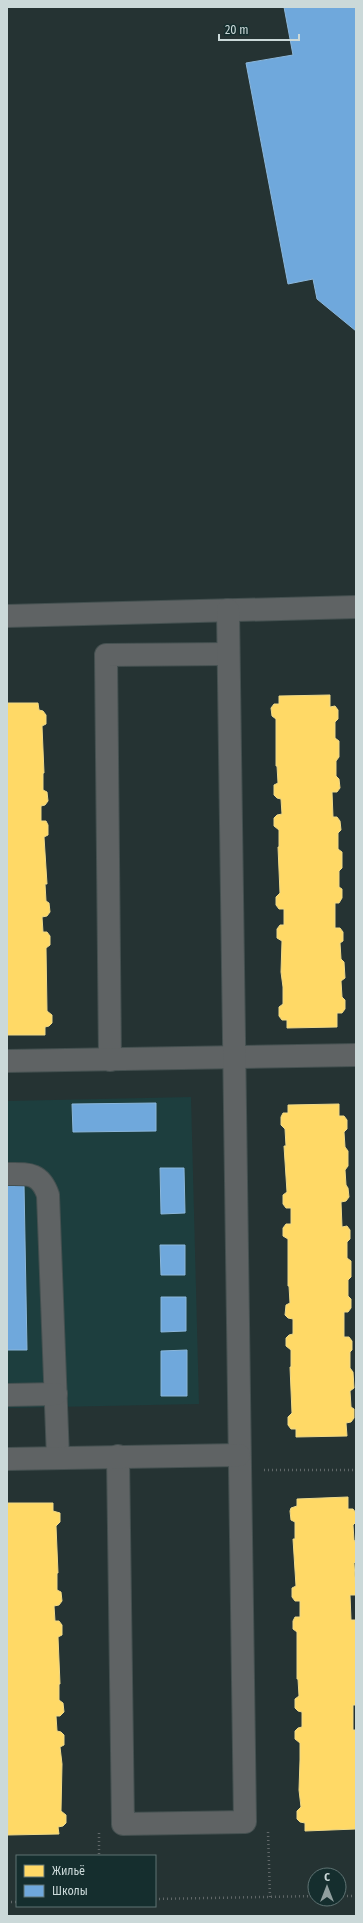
<svg xmlns="http://www.w3.org/2000/svg" width="363" height="1923" font-family="'Fira Sans Condensed',sans-serif">
	<rect width="100%" height="100%" fill="#253333"/>
	<polygon fill="#1d3e3e" points="191,1097 199,1404 7,1408 7,1101"/>
	<g fill="#ffd966" stroke="#efd988">
		<polygon points="330,695 330,707 335,706 338,710 338,719 335,722 335,738 339,741 339,757 336,761 336,776 339,779 340,788 337,792 332,792 333,817 337,817 340,821 341,830 338,833 338,849 342,852 342,868 339,871 339,887 342,889 342,898 339,903 335,903 335,928 340,928 343,932 343,941 340,943 341,959 344,962 345,978 341,981 342,997 345,1000 345,1009 342,1013 337,1013 337,1027 287,1028 287,1020 282,1020 279,1016 279,1007 283,1004 283,987 281,972 282,941 277,938 277,929 280,925 284,925 284,909 279,909 276,905 276,897 280,893 278,847 279,847 279,830 274,826 274,818 277,815 282,814 281,799 277,798 274,795 274,785 278,783 277,766 276,766 276,719 272,716 271,708 274,704 279,704 279,696"/>
		<polygon points="7,703 38,703 39,710 43,711 46,715 46,724 42,726 44,773 43,773 43,790 47,792 48,801 45,805 41,806 41,821 46,821 48,825 48,835 44,837 47,884 45,884 46,901 49,903 50,912 47,916 42,917 43,932 47,932 50,936 50,945 46,948 47,1011 52,1015 52,1023 49,1026 45,1027 45,1035 7,1035"/>
		<polygon points="339,1104 339,1116 344,1116 347,1120 347,1129 344,1132 345,1147 348,1151 348,1166 345,1170 346,1185 348,1188 349,1197 346,1201 341,1202 342,1227 347,1226 350,1230 350,1239 347,1242 347,1258 351,1261 351,1277 348,1280 348,1296 351,1299 351,1308 348,1312 344,1312 344,1337 349,1337 352,1341 352,1350 350,1352 350,1368 353,1372 354,1388 350,1391 351,1407 354,1409 354,1418 351,1422 346,1423 347,1436 296,1437 296,1429 291,1429 288,1425 288,1417 292,1413 290,1367 291,1367 291,1350 286,1346 286,1338 289,1335 293,1334 293,1319 288,1318 285,1315 286,1305 290,1303 289,1286 288,1286 288,1239 283,1236 283,1228 286,1224 291,1224 291,1208 286,1208 283,1204 283,1195 287,1192 284,1146 286,1146 285,1129 281,1125 281,1117 283,1113 288,1113 288,1105"/>
		<polygon points="348,1497 348,1509 353,1509 356,1513 356,1522 353,1525 354,1540 356,1543 356,1561 354,1563 356,1592 355,1595 350,1595 351,1620 356,1620 356,1705 353,1705 353,1730 356,1730 356,1829 305,1831 305,1823 300,1822 297,1819 297,1811 301,1807 299,1790 300,1760 300,1743 295,1739 295,1731 298,1728 302,1727 302,1712 298,1711 295,1708 295,1699 299,1696 298,1679 297,1679 297,1632 293,1629 293,1621 295,1617 300,1617 300,1601 295,1601 292,1597 292,1588 296,1586 293,1539 295,1539 295,1522 291,1520 290,1511 291,1508 297,1506 297,1499"/>
		<polygon points="7,1503 53,1503 53,1511 60,1513 60,1522 56,1526 58,1573 57,1573 57,1590 61,1592 62,1601 59,1605 54,1606 55,1621 59,1621 62,1625 62,1635 58,1637 60,1684 59,1684 59,1700 63,1703 64,1712 60,1716 56,1716 57,1731 61,1732 64,1735 64,1745 60,1747 62,1764 61,1811 66,1815 66,1823 63,1826 58,1827 59,1834 8,1835"/>
	</g>
	<g fill="#6fa8dc" stroke="#8bb7db">
		<polygon points="284,7 356,7 356,331 317,299 313,279 288,284 246,63 293,55"/>
		<polygon points="156,1103 156,1131 73,1132 72,1104"/>
		<polygon points="160,1168 184,1168 185,1213 161,1214"/>
		<polygon points="7,1184 24,1184 27,1350 7,1350"/>
		<polygon points="160,1245 185,1245 185,1275 161,1275"/>
		<polygon points="161,1297 186,1297 186,1331 161,1332"/>
		<polygon points="187,1350 187,1396 161,1396 161,1351"/>
	</g>
	<g fill="none" stroke-linecap="round" stroke-linejoin="round">
		<g stroke="#445050" stroke-width="24">
			<g id="minor">
				<polyline points="7,616 356,607"/>
				<polyline points="110,1060 106,655 228,654"/>
				<polyline points="7,1061 356,1055"/>
				<path d="M7,1174C28,1174 40,1172 48,1195L58,1458"/>
				<polyline points="7,1395 56,1394"/>
				<polyline points="118,1456 123,1824 245,1822 228,610"/>
				<polyline points="7,1459 239,1455"/>
			</g>
		</g>
		<g stroke="#606768" stroke-width="2.5" stroke-dasharray="1 3" stroke-linecap="butt">
			<polyline points="264,1470 356,1470"/>
			<polyline points="268,1832 270,1897"/>
			<polyline points="99,1833 99,1856"/>
			<polyline points="339,1896 356,1896"/>
			<polyline points="155,1899 315,1896"/>
			<polyline points="7,1902 17,1902"/>
		</g>
		<use href="#minor" stroke="#5f6364" stroke-width="22"/>
	</g>
	<rect width="363" height="1923" fill="none" stroke="#cbd9d9" stroke-width="16"/>
	<rect x="16" y="1855" width="140" height="52" fill="#152e2e" stroke="#5e7272"/>
	<rect x="24" y="1865" width="20" height="12" fill="#ffd966" stroke="#5e7272"/>
	<text x="52" y="1875" font-size="12" fill="#cbd9d9">Жильё</text>
	<rect x="24" y="1885" width="20" height="12" fill="#6fa8dc" stroke="#5e7272"/>
	<text x="52" y="1895" font-size="12" fill="#cbd9d9">Школы</text>
	<g transform="translate(327 1887)"><circle r="19" fill="#152e2e" stroke="#5e7272"/>
	<path d="M0-3L7 15L0 10L-7 15Z" fill="#919f9f"/>
	<text y="-6" font-size="11" font-weight="bold" text-anchor="middle" fill="#cbd9d9">С</text>
	</g>
	<path d="M219 34v6h80v-6" fill="none" stroke="#cbd9d9" stroke-width="2"/>
	<text x="225" y="34" font-size="12" fill="#cbd9d9" stroke="#152e2e" stroke-width="3" paint-order="stroke">20 m</text>
</svg>
